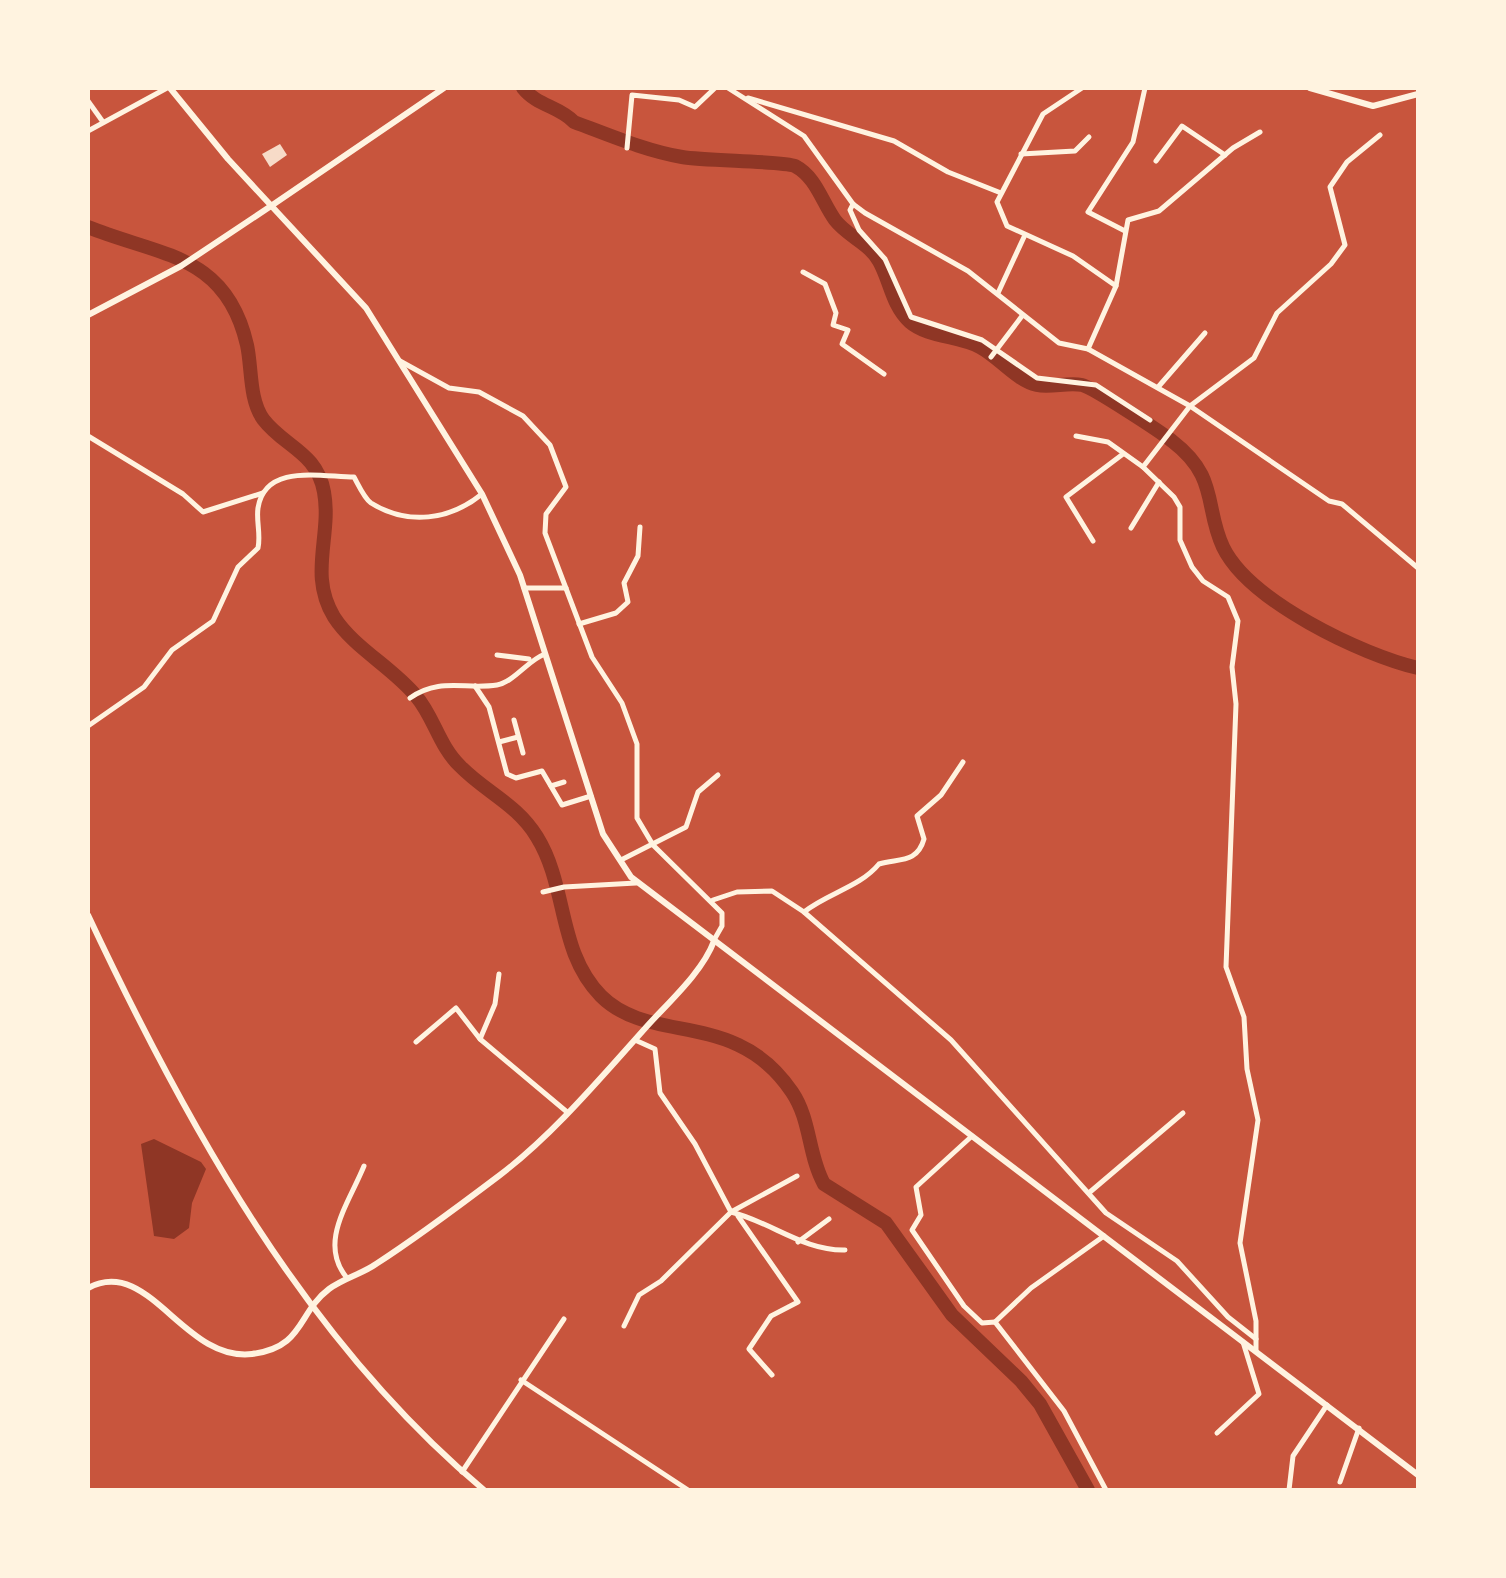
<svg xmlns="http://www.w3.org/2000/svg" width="1506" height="1578" font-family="'Fira Sans Condensed',sans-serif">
	<rect width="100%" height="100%" fill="#c8553d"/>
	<polygon fill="#8f3625" points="154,1139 201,1162 206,1169 192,1203 189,1228 174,1239 154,1236 141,1144"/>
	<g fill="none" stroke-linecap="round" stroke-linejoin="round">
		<g stroke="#8f3625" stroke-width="14">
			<path d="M523,88C537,106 559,106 574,122C609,135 646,151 682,157C705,161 783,161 795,166C816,177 822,202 835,220C847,236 869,243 879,261C890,280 892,306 910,322C927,337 960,336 980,347C999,357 1016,380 1037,385C1051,388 1068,382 1082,385C1092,387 1161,432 1172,441C1219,477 1204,506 1223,547C1249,601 1362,655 1418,668"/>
			<path d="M88,227C159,256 226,253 247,345C252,368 249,399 263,419C284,447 317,452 324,492C332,536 308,574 334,617C354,648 392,667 416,696C434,717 439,746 460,766C485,792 517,804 537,837C568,887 557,951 601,996C651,1046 736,1008 792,1092C811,1120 808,1155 824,1184L886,1223L952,1315L1021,1381L1040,1404L1088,1490"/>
		</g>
	</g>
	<polygon fill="#f7dbc8" points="280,144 287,155 270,167 262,154"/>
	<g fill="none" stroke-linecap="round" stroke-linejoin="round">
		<g stroke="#fff3e0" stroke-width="5">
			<polyline points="728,88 804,136 853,204 865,213 968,271 1059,343 1088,349 1190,406 1143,467 1174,497 1180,507 1180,540 1192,567 1203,581 1228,597 1238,621 1232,667 1236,704 1226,967 1244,1017 1247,1069 1258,1120 1240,1243 1256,1321 1256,1350"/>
			<polyline points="1082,88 1043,114 997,202 1007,226 1073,256 1116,286 1088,349"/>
			<polyline points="748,98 894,141 948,172 1001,193"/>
			<polyline points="88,101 103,122"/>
			<polyline points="88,131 167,88"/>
			<polyline points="1380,135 1347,162 1330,187 1345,245 1331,264 1277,313 1254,358 1190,406 1329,501 1342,504 1418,568"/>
			<polyline points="627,148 632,95 679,100 695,107 715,88"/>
			<polyline points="1021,154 1075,151 1089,137"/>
			<polyline points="1156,161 1182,126 1225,155"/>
			<polyline points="853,204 850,210 859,230 885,259 911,317 982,340 1037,378 1096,385 1150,420"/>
			<polyline points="1125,231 1088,212 1133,142 1145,88"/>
			<polyline points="803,272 825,284 836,313 833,325 848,330 842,344 884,374"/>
			<polyline points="1116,286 1128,220 1159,211 1233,148 1260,132"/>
			<polyline points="998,293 1024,237"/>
			<polyline points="991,357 1022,316"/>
			<polyline points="400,361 449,388 479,392 523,416 550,445 566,487 546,514 545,533 592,657 622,703 637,744 637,818 653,845 722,913 722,926 714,940"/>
			<polyline points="1159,386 1205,333"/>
			<polyline points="88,436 183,494 203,512 263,493"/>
			<polyline points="1076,436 1108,442 1143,467"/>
			<polyline points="1131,528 1159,482"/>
			<polyline points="1093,541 1066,497 1123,454"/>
			<polyline points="524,588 566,588"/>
			<polyline points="579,624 616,613 628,602 624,583 638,556 640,527"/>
			<polyline points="497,655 529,659"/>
			<polyline points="475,686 489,707 507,774 516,778 542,771 562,805 591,796"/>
			<path d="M410,698C440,677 465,690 497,685C514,682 528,660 545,654"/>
			<polyline points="514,720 523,753"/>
			<path d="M88,726L144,687L172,650L213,621L238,567L258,548C261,534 256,521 258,508C265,463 322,477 354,477C358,484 364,498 371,503C408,526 450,520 482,494"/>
			<polyline points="499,742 518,737"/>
			<polyline points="551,786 564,782"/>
			<polyline points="621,860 686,827 698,792 718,775"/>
			<polyline points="543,892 564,887 636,883"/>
			<polyline points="713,900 737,892 772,891 804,912 951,1040 1106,1213 1177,1261 1228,1317 1256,1339"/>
			<path d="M804,912C828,893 860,887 879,864C898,858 917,864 924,839L917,816L941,795L963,762"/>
			<polyline points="499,974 495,1004 480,1039 567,1112"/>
			<path d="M635,1040L655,1049L660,1093L695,1144L731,1212C771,1222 804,1251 845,1250"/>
			<polyline points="416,1042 456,1008 480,1039"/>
			<polyline points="972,1136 916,1187 921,1215 912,1230 964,1306 982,1323 995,1322 1064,1411 1106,1490"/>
			<polyline points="1090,1192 1183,1113"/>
			<polyline points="738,1216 798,1302 771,1316 749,1349 772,1375"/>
			<polyline points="798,1242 829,1219"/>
			<path d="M347,1278C318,1243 348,1205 364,1166"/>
			<polyline points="995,1322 1031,1288 1104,1236"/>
			<polyline points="624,1326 639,1295 661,1281 731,1212 797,1176"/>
			<polyline points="521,1380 688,1490"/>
			<polyline points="1217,1433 1259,1394 1243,1342"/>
			<polyline points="462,1472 564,1319"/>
			<polyline points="1340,1482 1359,1428"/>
			<polyline points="1289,1490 1293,1456 1327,1405"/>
		</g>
		<g stroke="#fff3e0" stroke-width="6">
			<polyline points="1310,88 1373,106 1418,94"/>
			<polyline points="271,206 444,88"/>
			<path d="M88,915C186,1124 305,1340 484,1490"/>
		</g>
		<g stroke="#fff3e0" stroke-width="6">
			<polyline points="170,88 228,159 366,308 482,494 520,575 603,834 631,877 1418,1475"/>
			<polyline points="88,315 181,266 271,206"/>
			<path d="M88,1288C149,1255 183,1362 252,1354C305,1347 297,1313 329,1289C344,1278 362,1274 376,1264C418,1237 459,1206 500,1175C555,1133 602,1076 649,1024C670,1001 703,971 714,941"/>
		</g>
	</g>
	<rect width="1506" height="1578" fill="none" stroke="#fff3e0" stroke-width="180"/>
</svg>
